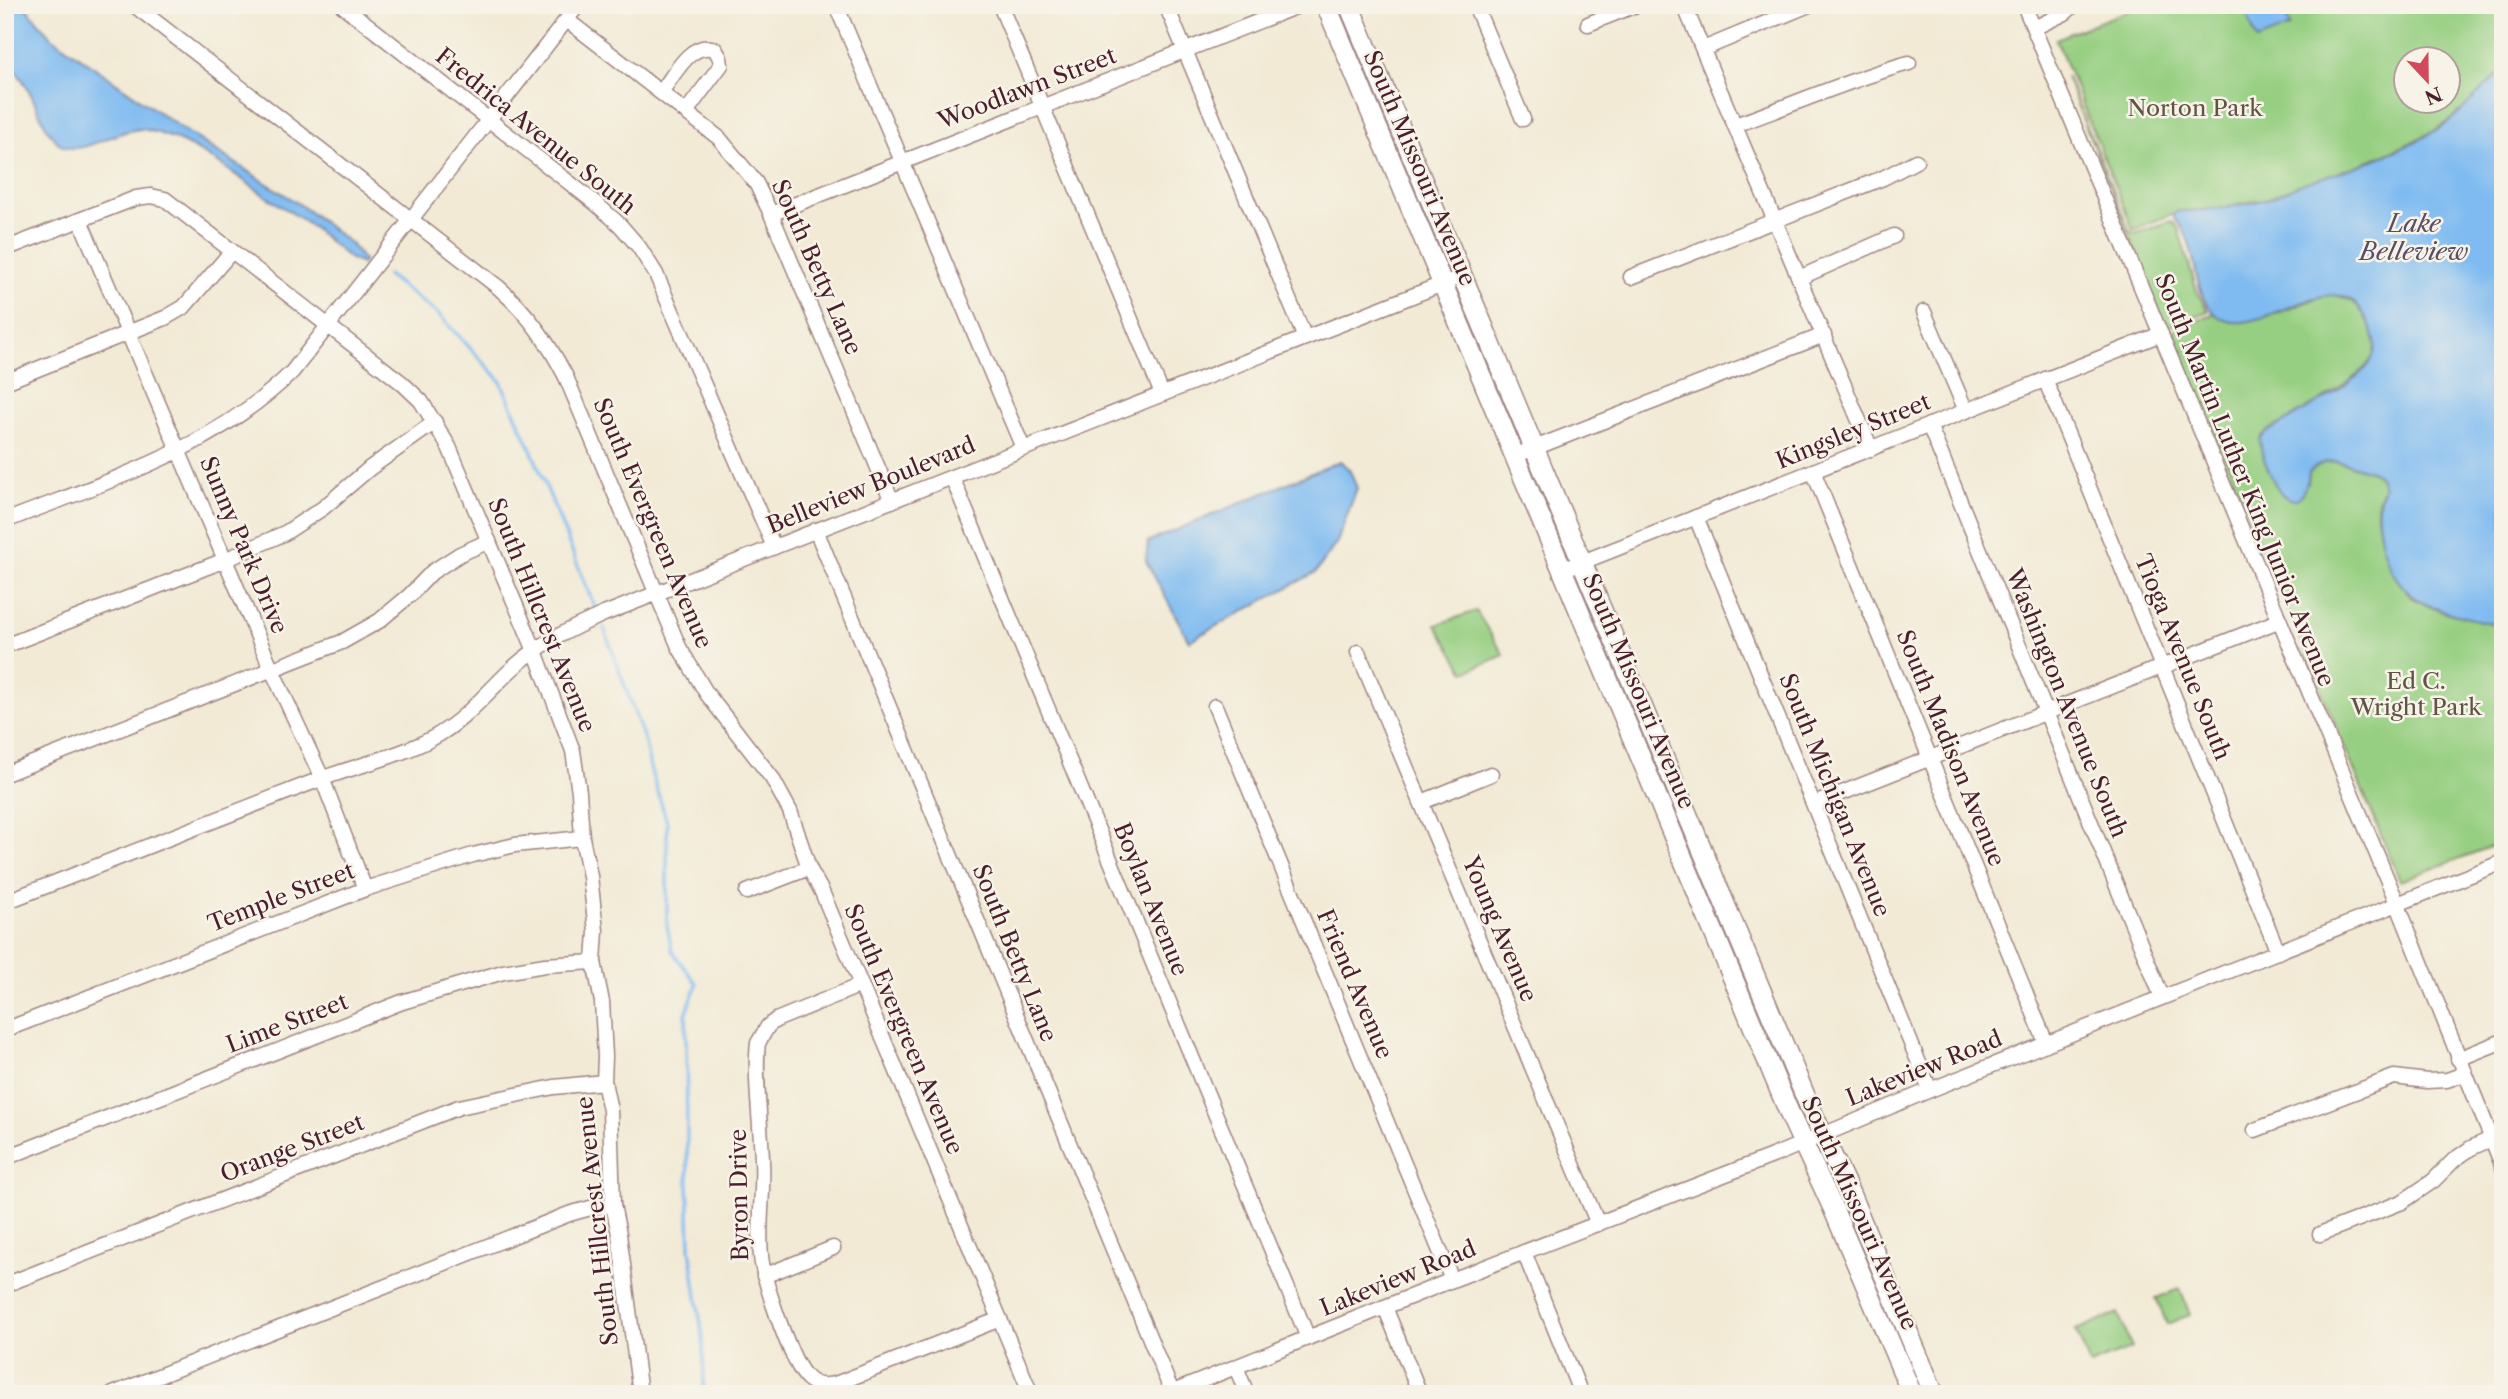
<svg xmlns="http://www.w3.org/2000/svg" width="2508" height="1399" font-family="'Libre Caslon Text',serif">
	<rect width="100%" height="100%" fill="#f7f3e8"/>
	<filter id="ink" filterUnits="userSpaceOnUse"><feTurbulence type="fractalNoise" baseFrequency=".0143" numOctaves="2"/><feDisplacementMap in="SourceGraphic" scale="14" xChannelSelector="R" yChannelSelector="G"/><feConvolveMatrix kernelMatrix="1 2 1 2 8 2 1 2 1" color-interpolation-filters="sRGB"/></filter>
	<filter id="wash" filterUnits="userSpaceOnUse"><feTurbulence type="fractalNoise" baseFrequency=".00686" numOctaves="4" result="noise"/><feDisplacementMap in="SourceGraphic" scale="28" xChannelSelector="R" yChannelSelector="G"/><feGaussianBlur stdDeviation="1.57" result="paint"/><feColorMatrix in="noise" values="0 0 0 0 0 0 0 0 0 0 0 0 0 0 0 0 0 1.4 0 .05"/><feComposite in="paint" operator="in"/></filter>
	<g filter="url(#wash)">
		<rect width="100%" height="100%" fill="#f2ead5"/>
		<g fill="#97cf82" stroke="#707756" stroke-width="2" fill-rule="evenodd">
			<path d="M2142,5H2503V71L2458,114L2434,131L2404,146L2340,173L2301,184L2270,198L2215,209L2179,211L2133,230L2056,39ZM2406,60H2448V102H2406Z"/>
			<polygon points="2066,76 2129,231 2135,234 2171,221 2178,228 2197,291 2208,311 2170,326 2168,333 2257,548 2227,483"/>
			<path d="M2331,294C2352,299 2358,303 2368,322C2373,331 2377,344 2374,354C2366,379 2290,418 2265,433C2256,457 2271,473 2282,494L2308,484L2309,472C2327,456 2340,461 2360,468C2372,471 2380,474 2384,487C2382,491 2379,497 2378,502C2372,526 2394,586 2415,599C2440,615 2475,618 2503,626V842L2400,881L2172,331L2215,313C2249,335 2296,302 2331,294Z"/>
			<polygon points="1476,611 1504,655 1465,672 1436,625"/>
			<polygon points="2180,1289 2190,1315 2167,1324 2156,1298"/>
			<polygon points="2118,1313 2132,1348 2090,1365 2076,1330"/>
		</g>
		<g fill="#7fbbf1" stroke="#646d8e" stroke-width="2">
			<path d="M5,5H24L51,37L184,130L302,206L351,244L364,261L362,264L350,259C335,246 320,232 304,221C291,212 277,204 264,195C229,170 190,139 147,130C120,124 82,160 60,144C48,135 44,122 37,108C30,91 19,72 5,59Z"/>
			<polygon points="2243,5 2265,5 2268,10 2281,5 2290,27 2257,40"/>
			<path d="M2503,71V626C2444,611 2395,610 2381,539C2377,517 2375,507 2384,487C2379,472 2371,471 2358,467C2338,460 2326,457 2309,472C2308,484 2299,510 2283,495C2273,485 2260,454 2260,439L2265,433C2295,415 2339,394 2364,370C2371,364 2376,352 2375,342C2374,331 2368,322 2363,313C2334,263 2264,336 2225,320C2186,303 2203,242 2174,219V214L2179,211C2207,211 2243,206 2270,198C2282,194 2292,187 2304,183C2347,170 2397,154 2435,131C2461,116 2479,89 2503,71Z"/>
			<polygon points="1340,461 1349,469 1357,488 1337,542 1316,572 1189,641 1146,561 1148,542"/>
		</g>
		<g fill="none" stroke-linecap="round" stroke-linejoin="round">
			<g stroke="#7fbbf1" stroke-width="3.5">
				<polyline points="387,275 438,314 500,380 531,449 595,608"/>
				<polyline points="604,628 645,742 650,768 667,822 667,925 672,951 697,984 686,1014 687,1146 690,1248 703,1339 704,1394"/>
			</g>
		</g>
	</g>
	<g filter="url(#ink)">
		<g fill="none" stroke-linecap="round" stroke-linejoin="round">
			<g stroke="#9e8480" stroke-width="17">
				<g id="minor">
					<path d="M134,5L498,287C528,313 548,342 566,377L679,647L707,694L772,778L790,811L809,868L822,892L861,985L1031,1394"/>
					<polyline points="342,5 594,202 620,225 639,247 656,274 774,547"/>
					<polyline points="836,5 1023,448"/>
					<polyline points="1000,5 1162,394"/>
					<polyline points="1166,5 1305,338"/>
					<polyline points="1475,5 1523,119"/>
					<polyline points="1684,5 1871,449"/>
					<polyline points="2024,5 2397,903 2503,1167"/>
					<polyline points="567,20 719,138 756,183 771,214 892,501"/>
					<polyline points="1588,24 1636,5"/>
					<polyline points="2034,28 2065,13 2074,5"/>
					<polyline points="1703,49 1809,5"/>
					<path d="M661,92C674,76 690,40 715,49L720,58L721,65L686,112"/>
					<path d="M1735,125C1793,105 1850,79 1909,63"/>
					<polyline points="771,214 1300,5"/>
					<polyline points="80,220 272,670 322,778 365,889"/>
					<polyline points="5,249 136,198 151,196 165,199 402,383 421,401 449,447 535,651 573,751 579,792 582,838 590,876 596,931 594,962 602,1002 605,1056 604,1082 610,1110 613,1205 619,1234 640,1394"/>
					<polyline points="1631,277 1883,178 1916,161"/>
					<polyline points="1799,278 1894,236"/>
					<polyline points="1924,312 1966,411"/>
					<polyline points="2045,379 2278,952"/>
					<polyline points="5,382 165,318 184,307 232,251"/>
					<polyline points="1929,425 2162,997"/>
					<polyline points="1514,456 1824,335"/>
					<polyline points="1813,471 2046,1043"/>
					<polyline points="952,477 1308,1338"/>
					<polyline points="1696,517 1930,1090"/>
					<path d="M5,521C107,481 212,450 292,372L578,5"/>
					<polyline points="816,530 1172,1392"/>
					<polyline points="1562,570 2161,334"/>
					<polyline points="5,646 225,560 285,533 323,508 370,468 435,422"/>
					<polyline points="1358,652 1598,1224"/>
					<polyline points="1215,706 1452,1280"/>
					<polyline points="5,774 342,642 379,621 410,595 432,572 460,554 489,541"/>
					<polyline points="1422,802 1491,774"/>
					<polyline points="1814,804 2278,621"/>
					<polyline points="747,892 809,868"/>
					<path d="M5,902C110,862 214,821 318,780C355,766 405,755 438,735C467,718 488,691 513,668C539,644 572,628 604,614L1450,281"/>
					<path d="M861,985L776,1020L768,1026L758,1043C754,1076 761,1125 762,1160C764,1191 758,1224 761,1256C763,1279 791,1364 808,1379C817,1387 827,1386 838,1383L1000,1319"/>
					<polyline points="5,1030 365,889 473,855 515,845 582,838"/>
					<polyline points="2458,1059 2503,1041"/>
					<polyline points="2255,1130 2394,1077 2427,1081 2447,1080 2464,1074"/>
					<polyline points="5,1158 402,1002 503,972 545,965 594,962"/>
					<polyline points="2320,1234 2402,1202 2433,1181 2454,1160 2471,1148 2491,1139"/>
					<polyline points="1524,1252 1581,1394"/>
					<polyline points="764,1276 833,1248"/>
					<polyline points="5,1285 459,1107 554,1087 604,1082"/>
					<polyline points="1385,1307 1420,1394"/>
					<polyline points="1236,1367 1247,1394"/>
					<polyline points="113,1394 569,1214 594,1207 613,1205"/>
					<polyline points="1168,1394 1452,1280 1775,1155 1930,1090 2503,862"/>
				</g>
			</g>
			<g stroke="#9e8480" stroke-width="22">
				<g id="major">
					<polyline points="1326,5 1791,1117 1832,1206 1912,1394"/>
					<polyline points="1349,5 1811,1110 1851,1196 1934,1394"/>
				</g>
			</g>
			<use href="#minor" stroke="#fff" stroke-width="14"/>
			<use href="#major" stroke="#fff" stroke-width="19"/>
		</g>
	</g>
	<g text-anchor="middle" stroke-width="5" stroke-linejoin="round" paint-order="stroke">
		<g font-size="23" fill="#4a1f2b" stroke="#f7f3e8">
			<text transform="translate(1027 88) rotate(-21)" y="8">Woodlawn Street</text>
			<text transform="translate(536 131) rotate(39)" y="8">Fredrica Avenue South</text>
			<text transform="translate(1420 168) rotate(67)" y="8">South Missouri Avenue</text>
			<text transform="translate(817 267) rotate(66)" y="8">South Betty Lane</text>
			<text transform="translate(1853 431) rotate(-22)" y="8">Kingsley Street</text>
			<text transform="translate(2245 480) rotate(68)" y="8">South Martin Luther King Junior Avenue</text>
			<text transform="translate(871 485) rotate(-22)" y="8">Belleview Boulevard</text>
			<text transform="translate(653 523) rotate(67)" y="8">South Evergreen Avenue</text>
			<text transform="translate(244 545) rotate(67)" y="8">Sunny Park Drive</text>
			<text transform="translate(542 615) rotate(68)" y="8">South Hillcrest Avenue</text>
			<text transform="translate(2183 657) rotate(68)" y="8">Tioga Avenue South</text>
			<text transform="translate(1639 691) rotate(67)" y="8">South Missouri Avenue</text>
			<text transform="translate(2067 703) rotate(68)" y="8">Washington Avenue South</text>
			<text transform="translate(1951 748) rotate(68)" y="8">South Madison Avenue</text>
			<text transform="translate(1835 795) rotate(68)" y="8">South Michigan Avenue</text>
			<text transform="translate(281 897) rotate(-21)" y="8">Temple Street</text>
			<text transform="translate(1151 899) rotate(68)" y="8">Boylan Avenue</text>
			<text transform="translate(1500 929) rotate(67)" y="8">Young Avenue</text>
			<text transform="translate(1015 953) rotate(68)" y="8">South Betty Lane</text>
			<text transform="translate(1355 984) rotate(67)" y="8">Friend Avenue</text>
			<text transform="translate(287 1023) rotate(-21)" y="8">Lime Street</text>
			<text transform="translate(904 1029) rotate(67)" y="8">South Evergreen Avenue</text>
			<text transform="translate(1924 1068) rotate(-22)" y="8">Lakeview Road</text>
			<text transform="translate(292 1148) rotate(-21)" y="8">Orange Street</text>
			<text transform="translate(739 1195) rotate(-91)" y="8">Byron Drive</text>
			<text transform="translate(1860 1213) rotate(66)" y="8">South Missouri Avenue</text>
			<text transform="translate(597 1221) rotate(-96)" y="8">South Hillcrest Avenue</text>
			<text transform="translate(1398 1278) rotate(-22)" y="8">Lakeview Road</text>
		</g>
		<g font-size="23" fill="#615445" stroke="#f7f3e8">
			<text x="2195" y="116">Norton Park</text>
			<text x="2416" y="689">Ed C.<tspan x="2416" dy="26">Wright Park</tspan></text>
		</g>
		<g font-size="24" font-style="italic" fill="#5a4e66" stroke="#f7f3e8">
			<text x="2414" y="232">Lake<tspan x="2414" dy="28">Belleview</tspan></text>
		</g>
	</g>
	<rect width="2508" height="1399" fill="none" stroke="#f7f3e8" stroke-width="28"/>
	<g transform="translate(2427 80) rotate(158)"><circle r="33" fill="#f7f3e8" stroke="#b29e9c" stroke-width="2"/>
	<path d="M0-5L12 26L0 18L-12 26Z" fill="#d1495b"/>
	<text y="-10" font-size="19" font-weight="bold" text-anchor="middle" fill="#4a1f2b">N</text>
	</g>
</svg>
